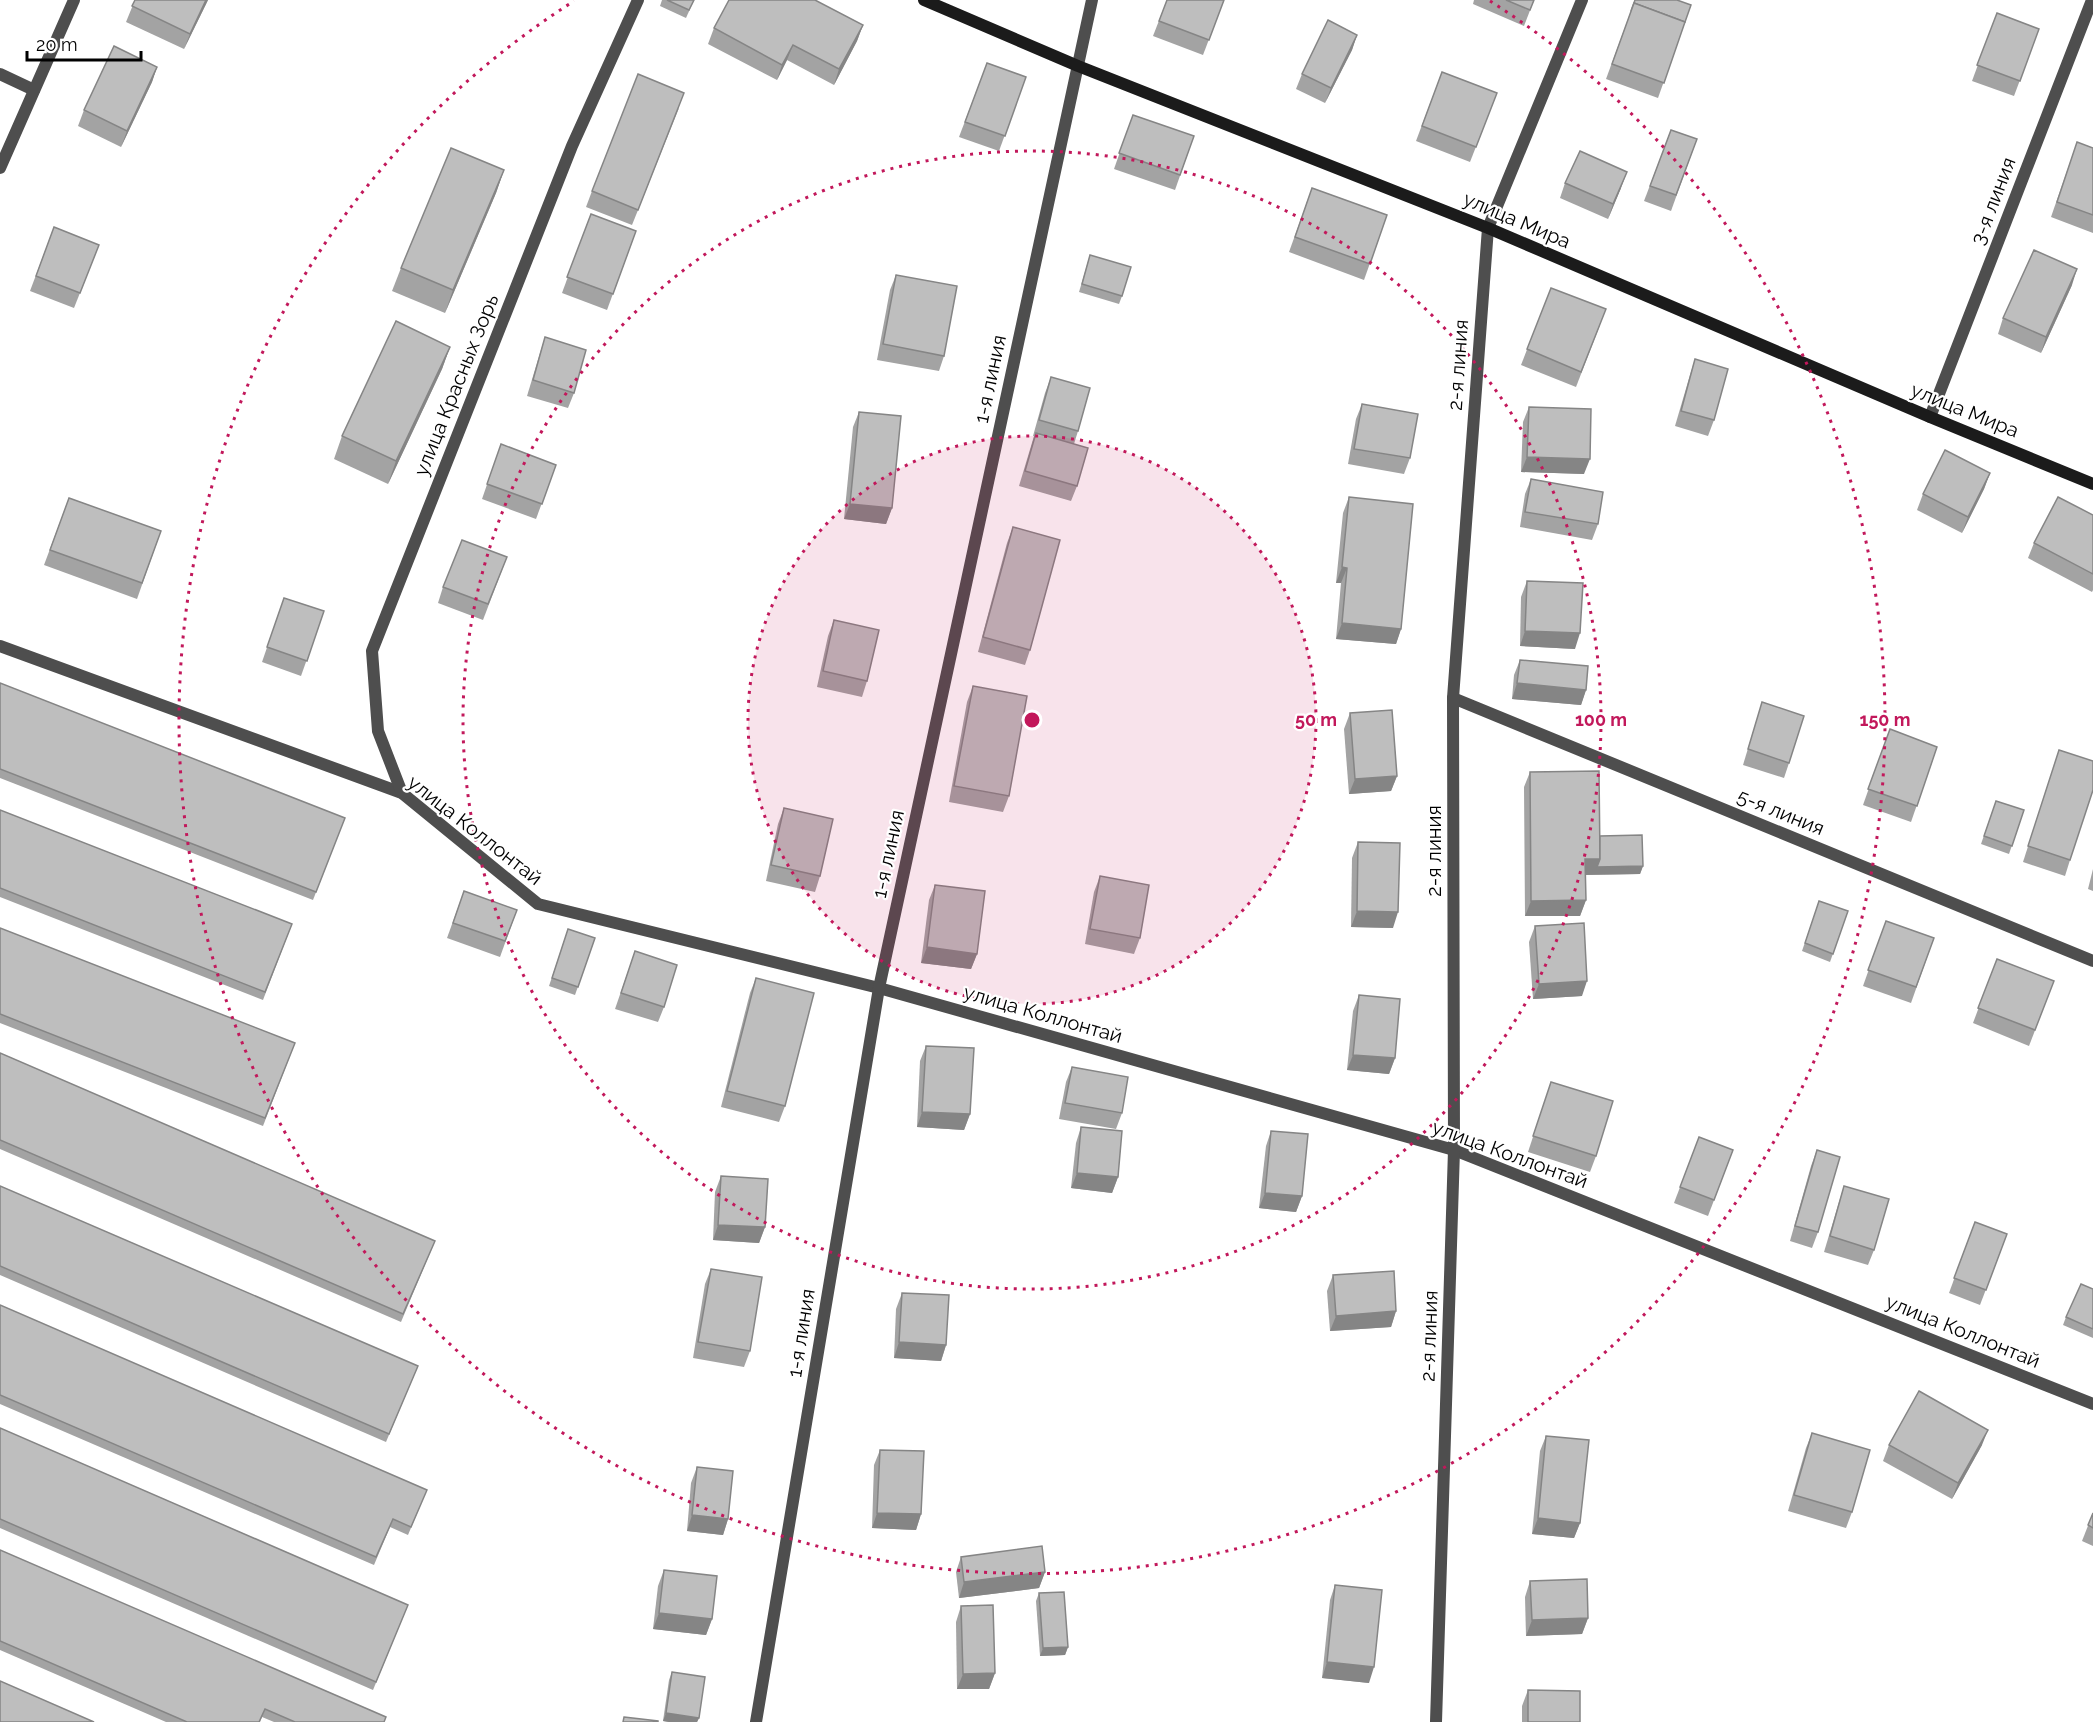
<svg xmlns="http://www.w3.org/2000/svg" width="2093" height="1722" font-family="Raleway,sans-serif">
	<rect width="100%" height="100%" fill="#fff"/>
	<g fill="none" stroke-linecap="round" stroke-linejoin="round">
		<polyline stroke="#4e4e4e" stroke-width="12" points="0,74 34,90"/>
		<g stroke="#4e4e4e" stroke-width="12">
			<polyline points="0,168 74,0"/>
			<polyline points="1930,417 2092,0"/>
			<polyline points="0,646 402,793 538,904 879,988 1454,1150 2093,1404"/>
			<polyline points="1453,698 2093,961"/>
			<polyline points="402,793 378,731 372,651 572,146 638,0"/>
			<polyline points="756,1722 879,988 1092,0"/>
			<polyline points="1436,1722 1454,1150 1453,698 1488,228 1582,0"/>
		</g>
		<polyline stroke="#1b1b1b" stroke-width="12" points="924,0 1078,66 1488,228 1930,417 2093,484"/>
	</g>
	<g fill="#a3a3a3">
		<polygon points="135,0 208,0 184,49 126,22"/>
		<polygon points="662,0 694,0 686,18 660,6"/>
		<polygon points="1167,0 1224,0 1203,55 1153,36"/>
		<polygon points="1474,0 1534,0 1524,26 1473,4"/>
		<polygon points="1635,0 1691,5 1658,98 1606,79"/>
		<polygon points="1997,13 2039,29 2014,96 1972,81"/>
		<polygon points="863,25 857,41 834,85 787,60 777,80 708,44 714,28"/>
		<polygon points="1357,35 1352,50 1325,103 1296,89 1302,74"/>
		<polygon points="987,63 1026,77 999,151 959,137"/>
		<polygon points="157,67 152,82 121,147 78,126 84,110"/>
		<polygon points="1442,72 1497,93 1470,162 1416,141"/>
		<polygon points="679,108 632,225 586,207 592,191"/>
		<polygon points="1133,115 1194,136 1175,190 1114,169"/>
		<polygon points="1671,130 1697,139 1671,211 1644,201"/>
		<polygon points="2077,142 2093,148 2093,233 2051,217"/>
		<polygon points="504,170 496,193 445,313 392,291 401,268"/>
		<polygon points="1565,183 1621,188 1608,219 1560,198"/>
		<polygon points="1312,188 1387,215 1364,280 1289,252"/>
		<polygon points="591,214 636,231 607,310 562,293"/>
		<polygon points="54,227 99,245 74,308 30,291"/>
		<polygon points="1090,255 1122,296 1119,304 1079,292"/>
		<polygon points="896,275 944,356 939,371 877,360 890,290"/>
		<polygon points="2072,285 2041,353 1998,334 2003,318"/>
		<polygon points="1551,288 1600,325 1576,387 1521,365"/>
		<polygon points="545,337 574,393 568,408 527,396 540,353"/>
		<polygon points="450,347 442,369 388,484 334,459 342,436"/>
		<polygon points="1695,359 1714,420 1708,436 1675,426 1690,375"/>
		<polygon points="1051,377 1078,431 1074,444 1077,486 1071,501 1019,486 1034,436 1033,436 1045,393"/>
		<polygon points="1362,404 1410,458 1404,474 1348,464 1356,419"/>
		<polygon points="1529,407 1584,474 1521,472 1523,422"/>
		<polygon points="859,412 892,508 886,524 844,519 853,427"/>
		<polygon points="501,444 556,465 536,519 482,499"/>
		<polygon points="1990,473 1984,489 1962,533 1917,510 1923,494"/>
		<polygon points="1531,479 1598,524 1592,540 1520,527 1525,494"/>
		<polygon points="1349,497 1401,629 1396,644 1336,639 1341,583 1336,583 1343,513"/>
		<polygon points="69,498 161,531 137,599 44,565"/>
		<polygon points="2093,515 2093,590 2092,592 2028,558 2034,543"/>
		<polygon points="1013,527 1030,650 1025,665 978,652 1007,543"/>
		<polygon points="507,557 483,620 438,603 443,587"/>
		<polygon points="1527,581 1575,649 1520,646 1521,597"/>
		<polygon points="284,598 324,611 301,676 262,662"/>
		<polygon points="834,620 867,681 862,697 817,687 828,636"/>
		<polygon points="1520,660 1586,690 1581,705 1512,699 1514,675"/>
		<polygon points="0,683 345,818 313,900 0,778"/>
		<polygon points="973,686 1009,796 1003,812 949,802 967,702"/>
		<polygon points="1762,702 1789,763 1784,778 1743,765"/>
		<polygon points="1350,713 1397,776 1391,791 1349,794 1344,729"/>
		<polygon points="1890,729 1937,747 1911,822 1863,805"/>
		<polygon points="2059,750 2070,860 2065,876 2023,862"/>
		<polygon points="1530,772 1600,836 1643,866 1640,874 1585,875 1586,900 1580,916 1525,916 1524,787"/>
		<polygon points="1996,801 2024,810 2009,854 1981,844"/>
		<polygon points="784,808 820,876 815,892 766,881 778,824"/>
		<polygon points="0,810 292,924 263,1000 0,897"/>
		<polygon points="1358,842 1393,928 1351,927 1352,858"/>
		<polygon points="2093,869 2093,891 2088,889"/>
		<polygon points="1100,876 1140,938 1134,954 1085,944 1094,892"/>
		<polygon points="935,885 977,954 971,969 921,963 929,900"/>
		<polygon points="464,891 517,910 500,957 447,938"/>
		<polygon points="1819,901 1848,911 1830,962 1802,951"/>
		<polygon points="1886,921 1934,938 1911,1003 1863,986"/>
		<polygon points="1535,926 1582,996 1533,999 1529,942"/>
		<polygon points="0,928 295,1043 263,1126 0,1023"/>
		<polygon points="568,929 595,938 575,995 549,986"/>
		<polygon points="635,951 664,1007 658,1022 615,1009"/>
		<polygon points="1997,959 2054,981 2029,1046 1973,1023"/>
		<polygon points="756,978 785,1106 779,1122 721,1107 750,993"/>
		<polygon points="1359,995 1395,1058 1389,1074 1347,1070 1353,1011"/>
		<polygon points="926,1046 970,1114 964,1130 917,1127 920,1061"/>
		<polygon points="0,1053 435,1241 401,1322 0,1149"/>
		<polygon points="1072,1067 1122,1113 1116,1129 1059,1119 1066,1082"/>
		<polygon points="1551,1082 1596,1156 1590,1172 1528,1152"/>
		<polygon points="1081,1127 1118,1177 1112,1193 1071,1188 1076,1143"/>
		<polygon points="1271,1131 1302,1196 1296,1212 1259,1208 1266,1146"/>
		<polygon points="1699,1137 1733,1150 1708,1216 1674,1203"/>
		<polygon points="1817,1150 1818,1232 1812,1248 1790,1241 1811,1166"/>
		<polygon points="721,1176 765,1227 759,1243 713,1240 715,1192"/>
		<polygon points="0,1186 418,1366 386,1442 0,1275"/>
		<polygon points="1844,1186 1874,1250 1868,1265 1824,1252 1839,1202"/>
		<polygon points="1975,1222 2007,1234 1980,1305 1949,1293"/>
		<polygon points="711,1269 750,1351 744,1367 693,1358 705,1284"/>
		<polygon points="1333,1275 1396,1311 1391,1327 1330,1331 1327,1291"/>
		<polygon points="2093,1289 2093,1338 2063,1325 2066,1317"/>
		<polygon points="902,1293 946,1345 941,1361 894,1358 896,1309"/>
		<polygon points="0,1305 424,1497 408,1535 390,1527 374,1565 0,1404"/>
		<polygon points="0,1428 408,1605 373,1690 0,1528"/>
		<polygon points="1812,1433 1852,1512 1846,1528 1788,1511 1806,1448"/>
		<polygon points="1546,1436 1580,1523 1574,1538 1532,1534 1540,1451"/>
		<polygon points="1889,1445 1982,1445 1952,1499 1883,1461"/>
		<polygon points="880,1450 921,1514 916,1530 872,1528 874,1465"/>
		<polygon points="697,1467 728,1519 723,1535 687,1531 691,1483"/>
		<polygon points="2093,1513 2093,1546 2082,1541"/>
		<polygon points="0,1550 384,1722 274,1722 262,1717 260,1722 166,1722 0,1650"/>
		<polygon points="961,1557 1045,1572 1039,1588 959,1598 956,1572"/>
		<polygon points="664,1570 712,1619 706,1635 653,1629 658,1586"/>
		<polygon points="1530,1581 1588,1618 1582,1634 1526,1636 1525,1597"/>
		<polygon points="1335,1585 1369,1683 1322,1678 1330,1600"/>
		<polygon points="1039,1593 1068,1647 1065,1655 1040,1656 1036,1601"/>
		<polygon points="961,1606 995,1673 989,1689 957,1689 956,1622"/>
		<polygon points="672,1672 699,1718 697,1722 669,1722 663,1721 669,1680"/>
		<polygon points="1528,1690 1580,1722 1522,1722 1522,1706"/>
	</g>
	<g fill="#858585">
		<polygon points="206,0 208,0 184,49 190,34"/>
		<polygon points="863,25 857,41 834,85 839,69"/>
		<polygon points="1357,35 1352,50 1325,103 1331,88"/>
		<polygon points="793,45 787,60 777,80 782,65"/>
		<polygon points="157,67 152,82 121,147 127,131"/>
		<polygon points="504,170 496,193 445,313 453,290"/>
		<polygon points="1627,172 1621,188 1608,219 1613,204"/>
		<polygon points="2077,269 2072,285 2041,353 2046,337"/>
		<polygon points="450,347 442,369 388,484 396,461"/>
		<polygon points="1527,457 1590,459 1584,474 1521,472"/>
		<polygon points="1990,473 1984,489 1962,533 1968,517"/>
		<polygon points="850,504 892,508 886,524 844,519"/>
		<polygon points="1342,567 1347,568 1341,583 1336,583"/>
		<polygon points="1342,623 1401,629 1396,644 1336,639"/>
		<polygon points="1525,631 1580,633 1575,649 1520,646"/>
		<polygon points="1517,683 1586,690 1581,705 1512,699"/>
		<polygon points="1397,776 1391,791 1349,794 1355,779"/>
		<polygon points="1585,859 1600,859 1643,866 1640,874 1579,875"/>
		<polygon points="1586,900 1580,916 1525,916 1531,901"/>
		<polygon points="1357,911 1398,912 1393,928 1351,927"/>
		<polygon points="927,947 977,954 971,969 921,963"/>
		<polygon points="1587,981 1582,996 1533,999 1539,984"/>
		<polygon points="1353,1055 1395,1058 1389,1074 1347,1070"/>
		<polygon points="922,1112 970,1114 964,1130 917,1127"/>
		<polygon points="1077,1173 1118,1177 1112,1193 1071,1188"/>
		<polygon points="1265,1193 1302,1196 1296,1212 1259,1208"/>
		<polygon points="718,1225 765,1227 759,1243 713,1240"/>
		<polygon points="1396,1311 1391,1327 1330,1331 1336,1316"/>
		<polygon points="899,1342 946,1345 941,1361 894,1358"/>
		<polygon points="1988,1430 1982,1445 1952,1499 1958,1483"/>
		<polygon points="877,1513 921,1514 916,1530 872,1528"/>
		<polygon points="692,1515 728,1519 723,1535 687,1531"/>
		<polygon points="1538,1518 1580,1523 1574,1538 1532,1534"/>
		<polygon points="1045,1572 1039,1588 959,1598 964,1582"/>
		<polygon points="659,1613 712,1619 706,1635 653,1629"/>
		<polygon points="1588,1618 1582,1634 1526,1636 1532,1620"/>
		<polygon points="1068,1647 1065,1655 1040,1656 1043,1648"/>
		<polygon points="1327,1662 1374,1667 1369,1683 1322,1678"/>
		<polygon points="995,1673 989,1689 957,1689 963,1674"/>
		<polygon points="666,1713 699,1718 697,1722 669,1722 663,1721"/>
	</g>
	<g fill="#bebebe" stroke="#858585" stroke-width="1.5">
		<polygon points="135,0 206,0 190,34 132,6"/>
		<polygon points="667,0 694,0 689,10"/>
		<polygon points="729,0 815,0 863,25 839,69 793,45 782,65 714,28"/>
		<polygon points="1167,0 1224,0 1209,40 1159,21"/>
		<polygon points="1506,0 1534,0 1530,10"/>
		<polygon points="1635,0 1677,0 1691,5 1685,22 1634,3 1631,11"/>
		<polygon points="1634,3 1685,22 1664,83 1612,64"/>
		<polygon points="1997,13 2039,29 2020,81 1977,65"/>
		<polygon points="1328,20 1357,35 1331,88 1302,74"/>
		<polygon points="114,46 157,67 127,131 84,110"/>
		<polygon points="987,63 1026,77 1005,136 965,122"/>
		<polygon points="1442,72 1497,93 1476,147 1422,126"/>
		<polygon points="638,74 684,93 638,210 592,191"/>
		<polygon points="1133,115 1194,136 1180,175 1119,153"/>
		<polygon points="1671,130 1697,139 1676,195 1650,186"/>
		<polygon points="2077,142 2093,148 2093,215 2057,202"/>
		<polygon points="451,148 504,170 453,290 401,268"/>
		<polygon points="1580,151 1627,172 1613,204 1565,183"/>
		<polygon points="1312,188 1387,215 1370,264 1295,237"/>
		<polygon points="591,214 636,231 613,294 567,277"/>
		<polygon points="54,227 99,245 80,293 36,276"/>
		<polygon points="2034,250 2077,269 2046,337 2003,318"/>
		<polygon points="1090,255 1131,267 1122,296 1082,284"/>
		<polygon points="896,275 957,286 944,356 883,344"/>
		<polygon points="1551,288 1606,309 1581,372 1527,349"/>
		<polygon points="396,321 450,347 396,461 342,436"/>
		<polygon points="545,337 586,350 574,393 533,380"/>
		<polygon points="1695,359 1728,369 1714,420 1681,411"/>
		<polygon points="1051,377 1090,388 1078,431 1039,420"/>
		<polygon points="1362,404 1418,414 1410,458 1354,449"/>
		<polygon points="1529,407 1591,409 1590,459 1527,457"/>
		<polygon points="859,412 901,416 892,508 850,504"/>
		<polygon points="1036,433 1088,448 1077,486 1025,471"/>
		<polygon points="501,444 556,465 542,504 487,484"/>
		<polygon points="1945,450 1990,473 1968,517 1923,494"/>
		<polygon points="1531,479 1603,492 1598,524 1525,512"/>
		<polygon points="1349,497 1413,504 1401,629 1342,623 1347,568 1342,567"/>
		<polygon points="2058,497 2093,515 2093,574 2034,543"/>
		<polygon points="69,498 161,531 142,583 50,550"/>
		<polygon points="1013,527 1060,540 1030,650 983,637"/>
		<polygon points="462,540 507,557 488,604 443,587"/>
		<polygon points="1527,581 1583,583 1580,633 1525,631"/>
		<polygon points="284,598 324,611 307,661 267,647"/>
		<polygon points="834,620 879,630 867,681 823,671"/>
		<polygon points="1520,660 1588,666 1586,690 1517,683"/>
		<polygon points="0,683 345,818 316,892 0,769"/>
		<polygon points="973,686 1027,696 1009,796 954,786"/>
		<polygon points="1762,702 1804,716 1789,763 1748,749"/>
		<polygon points="1392,710 1397,776 1355,779 1350,713"/>
		<polygon points="1890,729 1937,747 1917,806 1868,789"/>
		<polygon points="2059,750 2093,761 2093,790 2070,860 2028,846"/>
		<polygon points="1599,771 1600,859 1585,859 1586,900 1531,901 1530,772"/>
		<polygon points="1996,801 2024,810 2012,846 1984,836"/>
		<polygon points="784,808 833,819 820,876 771,865"/>
		<polygon points="0,810 292,924 265,992 0,888"/>
		<polygon points="1642,835 1643,866 1597,867 1600,859 1600,836"/>
		<polygon points="1358,842 1400,843 1398,912 1357,911"/>
		<polygon points="1100,876 1149,885 1140,938 1090,929"/>
		<polygon points="935,885 985,891 977,954 927,947"/>
		<polygon points="464,891 517,910 505,941 453,923"/>
		<polygon points="1819,901 1848,911 1833,954 1805,943"/>
		<polygon points="1886,921 1934,938 1916,987 1868,970"/>
		<polygon points="1584,923 1587,981 1539,984 1535,926"/>
		<polygon points="0,928 295,1043 265,1118 0,1014"/>
		<polygon points="568,929 595,938 578,987 552,978"/>
		<polygon points="635,951 677,965 664,1007 621,993"/>
		<polygon points="1997,959 2054,981 2035,1030 1978,1008"/>
		<polygon points="756,978 814,993 785,1106 727,1091"/>
		<polygon points="1359,995 1400,999 1395,1058 1353,1055"/>
		<polygon points="926,1046 974,1048 970,1114 922,1112"/>
		<polygon points="0,1053 435,1241 403,1314 0,1140"/>
		<polygon points="1072,1067 1128,1077 1122,1113 1065,1103"/>
		<polygon points="1551,1082 1613,1101 1596,1156 1533,1136"/>
		<polygon points="1081,1127 1122,1131 1118,1177 1077,1173"/>
		<polygon points="1271,1131 1308,1134 1302,1196 1265,1193"/>
		<polygon points="1699,1137 1733,1150 1714,1200 1680,1187"/>
		<polygon points="1817,1150 1840,1157 1818,1232 1795,1226"/>
		<polygon points="721,1176 768,1179 765,1227 718,1225"/>
		<polygon points="0,1186 418,1366 389,1434 0,1266"/>
		<polygon points="1844,1186 1889,1199 1874,1250 1830,1236"/>
		<polygon points="1975,1222 2007,1234 1986,1290 1954,1278"/>
		<polygon points="711,1269 762,1277 750,1351 698,1342"/>
		<polygon points="1394,1271 1396,1311 1336,1316 1333,1275"/>
		<polygon points="2081,1284 2093,1289 2093,1329 2066,1317"/>
		<polygon points="902,1293 949,1295 946,1345 899,1342"/>
		<polygon points="0,1305 427,1490 411,1527 393,1519 376,1557 0,1395"/>
		<polygon points="1919,1391 1988,1430 1958,1483 1889,1445"/>
		<polygon points="0,1428 408,1605 376,1682 0,1519"/>
		<polygon points="1812,1433 1870,1450 1852,1512 1794,1495"/>
		<polygon points="1546,1436 1589,1440 1580,1523 1538,1518"/>
		<polygon points="880,1450 924,1451 921,1514 877,1513"/>
		<polygon points="697,1467 733,1471 728,1519 692,1515"/>
		<polygon points="2093,1513 2093,1528 2088,1525"/>
		<polygon points="1042,1546 1045,1572 964,1582 961,1557"/>
		<polygon points="0,1550 386,1717 384,1722 295,1722 265,1709 259,1722 187,1722 0,1641"/>
		<polygon points="664,1570 717,1576 712,1619 659,1613"/>
		<polygon points="1587,1579 1588,1618 1532,1620 1530,1581"/>
		<polygon points="1335,1585 1382,1590 1374,1667 1327,1662"/>
		<polygon points="1064,1592 1068,1647 1043,1648 1039,1593"/>
		<polygon points="993,1605 995,1673 963,1674 961,1606"/>
		<polygon points="672,1672 705,1677 699,1718 666,1713"/>
		<polygon points="0,1681 94,1722 0,1722"/>
		<polygon points="1528,1690 1580,1691 1580,1722 1528,1722"/>
		<polygon points="624,1717 658,1721 658,1722 623,1722"/>
	</g>
	<circle cx="1032" cy="720" r="284" fill="#c2185b" fill-opacity=".12"/>
	<g fill="none" stroke="#c2185b" stroke-width="3" stroke-dasharray="3 6">
		<circle cx="1032" cy="720" r="284"/>
		<circle cx="1032" cy="720" r="569"/>
		<path d="M1490 1A853 853 0 1 1 574 1"/>
	</g>
	<g text-anchor="middle" stroke-width="4.5" stroke-linejoin="round" paint-order="stroke">
		<g font-size="20" fill="#000" stroke="#fff">
			<text transform="translate(1993 201) rotate(-69)" y="7">3-я линия</text>
			<text transform="translate(1517 220) rotate(23)" y="7">улица Мира</text>
			<text transform="translate(1458 365) rotate(-86)" y="7">2-я линия</text>
			<text transform="translate(990 379) rotate(-78)" y="7">1-я линия</text>
			<text transform="translate(456 385) rotate(-68)" y="7">улица Красных Зорь</text>
			<text transform="translate(1965 410) rotate(22)" y="7">улица Мира</text>
			<text transform="translate(1781 812) rotate(22)" y="7">5-я линия</text>
			<text transform="translate(475 830) rotate(38)" y="7">улица Коллонтай</text>
			<text transform="translate(1434 851) rotate(-90)" y="7">2-я линия</text>
			<text transform="translate(888 854) rotate(-78)" y="7">1-я линия</text>
			<text transform="translate(1043 1014) rotate(16)" y="7">улица Коллонтай</text>
			<text transform="translate(1510 1154) rotate(20)" y="7">улица Коллонтай</text>
			<text transform="translate(1963 1331) rotate(22)" y="7">улица Коллонтай</text>
			<text transform="translate(801 1333) rotate(-81)" y="7">1-я линия</text>
			<text transform="translate(1429 1336) rotate(-88)" y="7">2-я линия</text>
		</g>
	</g>
	<circle cx="1032" cy="720" r="9" fill="#c2185b" stroke="#fff" stroke-width="3"/>
	<g font-size="18" text-anchor="middle" font-weight="bold" fill="#c2185b" stroke="#fff" stroke-width="4.5" stroke-linejoin="round" paint-order="stroke">
		<text x="1316" y="726">50 m</text>
		<text x="1601" y="726">100 m</text>
		<text x="1885" y="726">150 m</text>
	</g>
	<path d="M27 51v9h114v-9" fill="none" stroke="#000000" stroke-width="3"/>
	<text x="36" y="51" font-size="18" fill="#000000" stroke="#ffffff" stroke-width="4.5" paint-order="stroke">20 m</text>
</svg>
